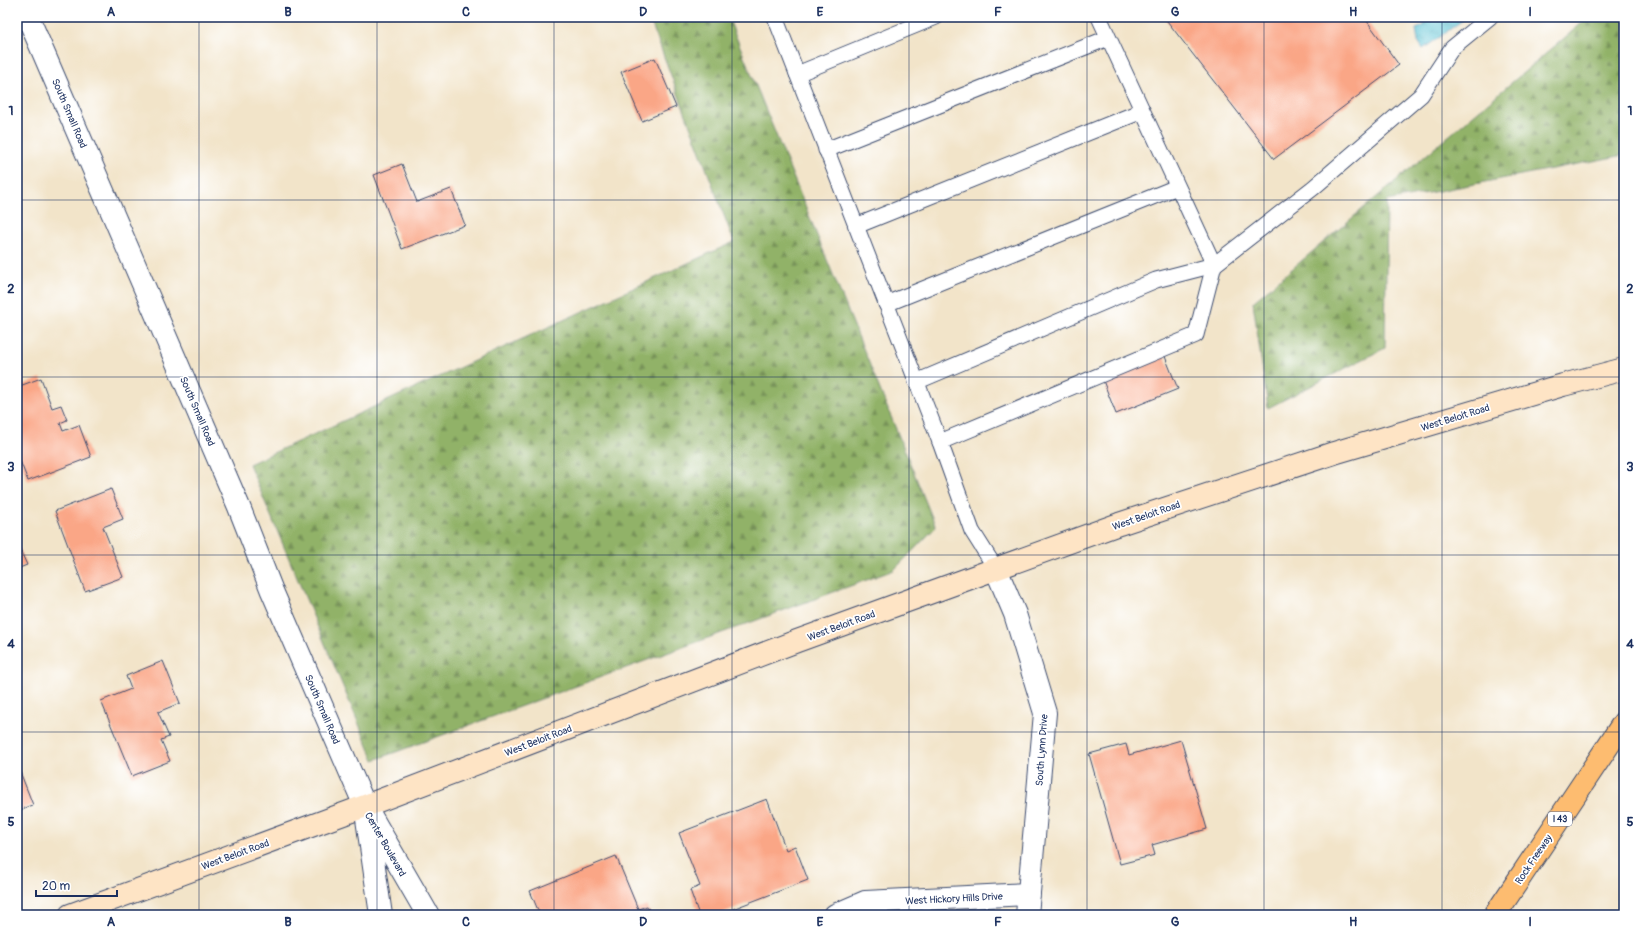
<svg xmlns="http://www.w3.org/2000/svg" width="1641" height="932" font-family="Pangolin,sans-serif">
	<defs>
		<pattern id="forest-firs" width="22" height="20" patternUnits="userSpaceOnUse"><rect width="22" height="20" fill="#91b267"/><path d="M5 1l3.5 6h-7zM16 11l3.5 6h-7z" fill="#769158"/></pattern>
		<pattern id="water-ripples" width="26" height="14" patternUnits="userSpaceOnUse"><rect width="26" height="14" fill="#55c0d1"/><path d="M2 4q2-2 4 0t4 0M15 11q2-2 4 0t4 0" fill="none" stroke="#469cad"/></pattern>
	</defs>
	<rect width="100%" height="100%" fill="#fff"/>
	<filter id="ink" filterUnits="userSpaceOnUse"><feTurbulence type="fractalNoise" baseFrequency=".025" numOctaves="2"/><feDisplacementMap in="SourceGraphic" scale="8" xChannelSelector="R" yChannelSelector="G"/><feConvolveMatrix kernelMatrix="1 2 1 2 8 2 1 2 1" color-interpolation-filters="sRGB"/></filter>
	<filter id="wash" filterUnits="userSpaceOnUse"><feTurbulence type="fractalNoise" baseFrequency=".012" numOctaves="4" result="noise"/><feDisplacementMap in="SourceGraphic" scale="16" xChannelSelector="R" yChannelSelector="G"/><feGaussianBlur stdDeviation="0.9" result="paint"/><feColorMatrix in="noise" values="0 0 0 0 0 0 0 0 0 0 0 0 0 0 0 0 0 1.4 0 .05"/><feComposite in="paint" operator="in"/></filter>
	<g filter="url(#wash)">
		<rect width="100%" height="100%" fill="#f2e4c9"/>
		<g fill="url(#forest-firs)" stroke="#567062">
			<polygon points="649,17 728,17 936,527 894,570 374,760 249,464 734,242"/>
			<polygon points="1589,17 1624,17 1624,155 1387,201 1385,348 1268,408 1253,302"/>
		</g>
		<polygon fill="url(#water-ripples)" stroke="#387898" points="1429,17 1467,17 1423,49 1418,41 1416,29 1423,26"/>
		<g id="blocks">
			<g fill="#faa686">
				<polygon points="1164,17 1364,17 1399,65 1274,159"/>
				<polygon points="655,58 676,107 642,121 621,72"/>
				<polygon points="402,164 417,202 451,189 465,225 402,249 374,175"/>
				<polygon points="1164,354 1178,389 1116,414 1102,378"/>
				<polygon points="41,378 52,408 61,405 67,420 60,423 63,431 79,425 91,457 28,481 17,453 17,387"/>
				<polygon points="111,489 123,519 103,527 123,577 85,591 55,511"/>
				<polygon points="17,543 27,565 17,569"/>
				<polygon points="163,661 180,703 158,712 169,737 161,740 170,761 132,776 101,701 131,689 126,676"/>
				<polygon points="1181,740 1207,829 1152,845 1155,855 1120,864 1089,754 1126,744 1129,755"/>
				<polygon points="17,764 33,805 17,811"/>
				<polygon points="767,799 786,850 795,846 808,880 717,915 699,915 690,890 700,886 679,833"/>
				<polygon points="616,856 638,909 647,906 651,915 540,915 530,891"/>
			</g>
		</g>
	</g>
	<g filter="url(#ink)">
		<use href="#blocks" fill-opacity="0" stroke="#3b4a6e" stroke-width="1"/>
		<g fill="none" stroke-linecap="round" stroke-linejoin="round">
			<g stroke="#3b4a6e" stroke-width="17">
				<g id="service">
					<polyline points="775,17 940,442 972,531 996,569"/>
					<polyline points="797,74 936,17"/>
					<polyline points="826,150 1108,38"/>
					<polyline points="856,226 1142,111"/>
					<polyline points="886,304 1177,187"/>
					<polyline points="916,382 1156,280 1214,265 1313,188 1421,95 1452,48 1490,17"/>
					<polyline points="940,442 1196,335 1214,265 1099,17"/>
				</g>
			</g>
			<g stroke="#3b4a6e" stroke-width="24">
				<g id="minor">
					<polyline points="28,17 239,507 272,591 365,806 428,915"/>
					<polyline points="996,569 1015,614 1045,713 1027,915"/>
					<polyline points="367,819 381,915"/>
					<polyline points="835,915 865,902 1029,894"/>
				</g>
			</g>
			<g stroke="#3b4a6e" stroke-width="24">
				<polyline id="secondary" points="70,915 365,806 797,641 1119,524 1334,453 1563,385 1624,369"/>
			</g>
			<g stroke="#3b4a6e" stroke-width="24">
				<polyline id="motorway" points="1495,915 1624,722"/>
			</g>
			<use href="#service" stroke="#fff" stroke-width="15"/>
			<use href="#minor" stroke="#fff" stroke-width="22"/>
			<use href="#secondary" stroke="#fee4c5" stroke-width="22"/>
			<use href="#motorway" stroke="#fdbc6f" stroke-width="22"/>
		</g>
	</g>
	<path fill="none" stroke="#1b2f5e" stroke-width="1" stroke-opacity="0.55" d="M199,17V915M377,17V915M554,17V915M732,17V915M909,17V915M1087,17V915M1264,17V915M1442,17V915M17,200H1624M17,377H1624M17,555H1624M17,732H1624"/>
	<g text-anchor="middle" stroke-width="3.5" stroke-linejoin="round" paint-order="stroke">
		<rect fill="#fff" stroke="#5f6d8e" stroke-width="1" x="1548" y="812" width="24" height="14" rx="3"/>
		<g font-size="9" font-weight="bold" fill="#1b2f5e">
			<text x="1560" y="822">I 43</text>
		</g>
		<g font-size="10" fill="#1b2f5e" stroke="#fff">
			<text transform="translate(70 113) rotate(67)" y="4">South Small Road</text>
			<text transform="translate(198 411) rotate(67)" y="4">South Small Road</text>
			<text transform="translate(1455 417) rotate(-17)" y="4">West Beloit Road</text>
			<text transform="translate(1146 515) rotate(-19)" y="4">West Beloit Road</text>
			<text transform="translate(841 625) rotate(-20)" y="4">West Beloit Road</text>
			<text transform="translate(323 709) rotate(67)" y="4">South Small Road</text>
			<text transform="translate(538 740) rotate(-21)" y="4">West Beloit Road</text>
			<text transform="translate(1041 750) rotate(-86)" y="4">South Lynn Drive</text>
			<text transform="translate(386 844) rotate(60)" y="4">Center Boulevard</text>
			<text transform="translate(235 854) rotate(-20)" y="4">West Beloit Road</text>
			<text transform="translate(1533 859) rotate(-56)" y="4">Rock Freeway</text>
			<text transform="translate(954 898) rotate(-3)" y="4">West Hickory Hills Drive</text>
		</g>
	</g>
	<rect width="1641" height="932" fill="none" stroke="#fff" stroke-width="44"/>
	<path d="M36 890v6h81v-6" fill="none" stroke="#1b2f5e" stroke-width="2"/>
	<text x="42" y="890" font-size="12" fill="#1b2f5e" stroke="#ffffff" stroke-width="3" paint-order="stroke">20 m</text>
	<rect x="22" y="22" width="1597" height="888" fill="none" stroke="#1b2f5e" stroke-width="1.5"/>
	<g font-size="13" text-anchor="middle" font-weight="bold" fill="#1b2f5e">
		<text x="111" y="16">A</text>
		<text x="288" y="16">B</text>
		<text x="466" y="16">C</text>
		<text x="643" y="16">D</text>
		<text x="820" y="16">E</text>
		<text x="998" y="16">F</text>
		<text x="1175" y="16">G</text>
		<text x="1353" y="16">H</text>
		<text x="1530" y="16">I</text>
		<text x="11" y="115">1</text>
		<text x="1630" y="115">1</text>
		<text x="11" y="293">2</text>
		<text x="1630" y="293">2</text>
		<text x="11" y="471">3</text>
		<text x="1630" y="471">3</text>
		<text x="11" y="648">4</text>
		<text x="1630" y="648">4</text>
		<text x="11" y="826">5</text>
		<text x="1630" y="826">5</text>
		<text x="111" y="926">A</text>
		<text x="288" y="926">B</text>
		<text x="466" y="926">C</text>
		<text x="643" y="926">D</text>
		<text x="820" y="926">E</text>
		<text x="998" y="926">F</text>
		<text x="1175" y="926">G</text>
		<text x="1353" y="926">H</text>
		<text x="1530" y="926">I</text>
	</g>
</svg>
